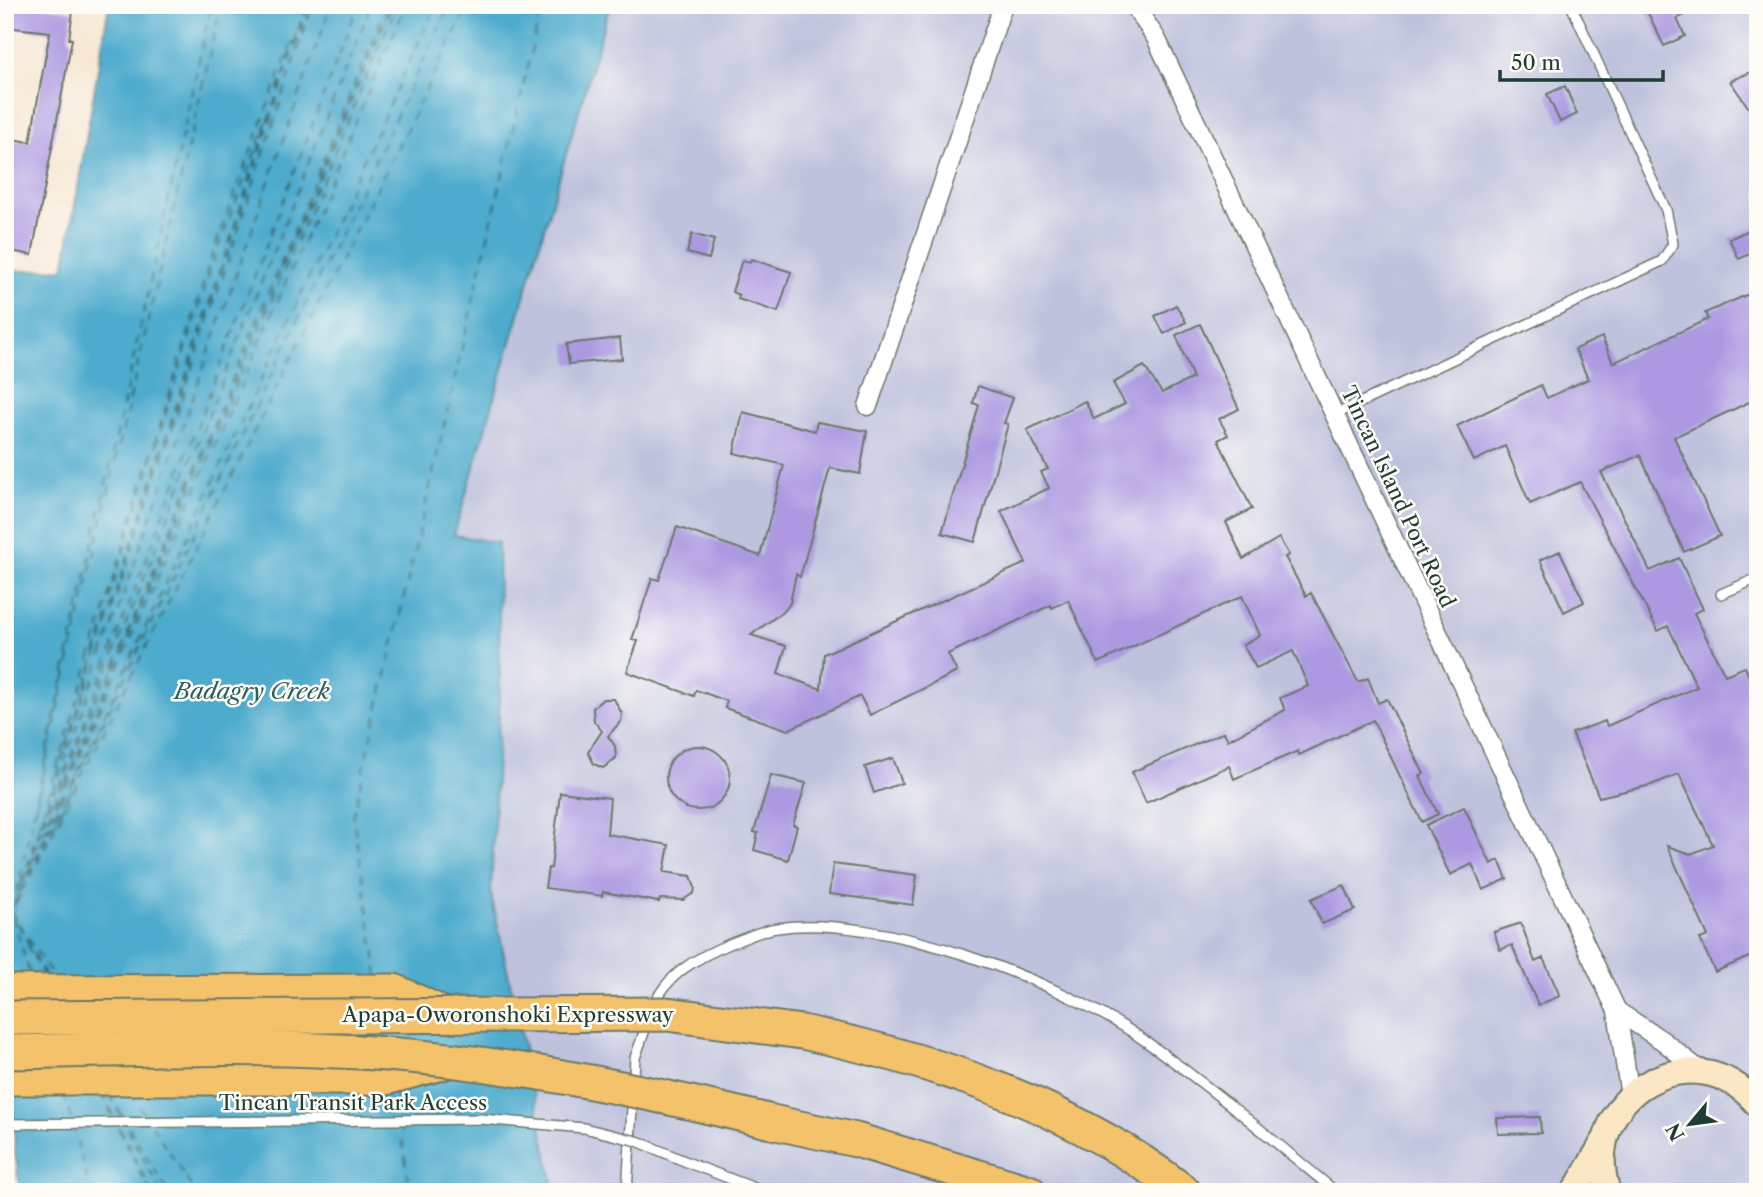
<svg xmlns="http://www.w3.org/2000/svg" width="1763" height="1197" font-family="'Libre Caslon Text',serif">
	<rect width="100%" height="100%" fill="#fdfcf7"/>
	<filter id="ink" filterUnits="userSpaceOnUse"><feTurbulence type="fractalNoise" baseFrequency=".0143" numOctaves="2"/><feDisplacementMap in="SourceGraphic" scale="14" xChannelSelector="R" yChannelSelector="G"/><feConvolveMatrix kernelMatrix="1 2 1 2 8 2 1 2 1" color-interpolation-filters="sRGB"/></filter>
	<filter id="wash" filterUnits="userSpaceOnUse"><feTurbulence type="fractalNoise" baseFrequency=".00686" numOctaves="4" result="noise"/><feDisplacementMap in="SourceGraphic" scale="28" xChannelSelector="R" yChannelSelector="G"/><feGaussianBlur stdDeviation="1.57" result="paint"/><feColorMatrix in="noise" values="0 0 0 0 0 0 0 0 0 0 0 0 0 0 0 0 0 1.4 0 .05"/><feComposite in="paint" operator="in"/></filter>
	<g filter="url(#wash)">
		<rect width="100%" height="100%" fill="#f7e6d2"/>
		<polygon fill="#bfc2dd" points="610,5 1758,5 1758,1192 555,1192 491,894 500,688 498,543 454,536"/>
		<polygon fill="#4eabcd" stroke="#367480" stroke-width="2" points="109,5 610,5 454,535 498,543 500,688 491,894 555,1192 20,1192 15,1151 5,927 5,287 9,271 64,269"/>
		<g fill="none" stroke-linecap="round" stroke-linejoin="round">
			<g stroke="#2d5e62" stroke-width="2" stroke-dasharray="9 7" stroke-linecap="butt">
				<polyline points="295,48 312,5"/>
				<polyline points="280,269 390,5"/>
				<polyline points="161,457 308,5"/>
				<polyline points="121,580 161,459"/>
				<polyline points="108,597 212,254 296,32"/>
				<polyline points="127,634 387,5"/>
				<polyline points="109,680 392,5"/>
				<polyline points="83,741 108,682"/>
				<polyline points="66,749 310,14"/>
				<polyline points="66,783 82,743"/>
				<polyline points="65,787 397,5"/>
				<polyline points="36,806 221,5"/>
				<polyline points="48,817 358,5"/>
				<polyline points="53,827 450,5"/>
				<polyline points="38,829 215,255 267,122"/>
				<polyline points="46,832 65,785"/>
				<polyline points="31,849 37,831"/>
				<polyline points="27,867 306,5"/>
				<polyline points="29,874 406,5"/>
				<polyline points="30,878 469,5"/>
				<polyline points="21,882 26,867"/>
				<polyline points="22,883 331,5"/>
				<polyline points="19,894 371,5"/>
				<polyline points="15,903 22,882"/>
				<polyline points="13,908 211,5"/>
				<polyline points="13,917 30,975"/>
				<polyline points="19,924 52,975"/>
				<polyline points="28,946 33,957"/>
				<polyline points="33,956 43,976"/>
				<polyline points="45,975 12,913 436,5"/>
				<polyline points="378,976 353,816 542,5"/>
				<polyline points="395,1092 399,1115"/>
				<polyline points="101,1093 114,1120"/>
				<polyline points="103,1093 116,1120"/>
				<polyline points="110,1093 124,1119"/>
				<polyline points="130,1093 147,1118"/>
				<polyline points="109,1094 123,1120"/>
				<polyline points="64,1095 71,1120"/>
				<polyline points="400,1124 410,1192"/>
				<polyline points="72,1125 91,1192"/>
				<polyline points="152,1125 195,1192"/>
				<polyline points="129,1127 168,1192"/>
				<polyline points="118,1128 150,1192"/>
				<polyline points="120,1128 152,1192"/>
				<polyline points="127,1128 161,1192"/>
			</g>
		</g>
		<g id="blocks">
			<g fill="#ac99e1">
				<polygon points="5,5 39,5 73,11 69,39 72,39 32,255 6,250 11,226 5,225 5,138 30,142 50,32 5,27"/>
				<polygon points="1644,5 1702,5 1677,19 1685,36 1664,46"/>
				<polygon points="1758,69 1758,121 1730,81"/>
				<polygon points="1565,86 1577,114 1560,122 1547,94"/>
				<polygon points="1758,226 1758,250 1739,259 1729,239"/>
				<polygon points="692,234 714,240 709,259 687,253"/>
				<polygon points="751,259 791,272 778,312 738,299 739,295 732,292 742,260 750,262"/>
				<polygon points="1758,290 1758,398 1674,437 1720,536 1684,552 1640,455 1601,472 1650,571 1679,558 1703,609 1694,613 1725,675 1745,667 1758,696 1758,953 1715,972 1700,939 1708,936 1667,846 1691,854 1713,845 1679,774 1651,785 1599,797 1572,733 1605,721 1607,726 1697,687 1668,626 1658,631 1580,482 1530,504 1505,446 1474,461 1457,426 1541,385 1547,398 1588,379 1575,349 1602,337 1613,363 1708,319 1705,313"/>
				<polygon points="1176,305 1186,322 1164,334 1155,316"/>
				<polygon points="1200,324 1239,409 1219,419 1228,435 1218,440 1252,509 1226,522 1243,559 1279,538 1289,555 1285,557 1306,596 1311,593 1358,682 1368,678 1378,703 1387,699 1424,774 1420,776 1438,814 1422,822 1373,720 1299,755 1298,751 1234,779 1229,766 1146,803 1132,772 1224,732 1228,740 1285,710 1280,698 1308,686 1293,651 1256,668 1243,645 1260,635 1242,596 1098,663 1068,600 1052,608 1051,605 948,654 957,672 870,715 860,696 788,730 725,708 727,701 696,690 694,696 627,672 638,641 632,640 652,578 659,580 677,527 760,556 784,465 734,453 743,412 815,431 817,422 867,431 860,474 830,468 800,577 796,574 790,603 785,610 751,635 786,646 778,674 821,689 824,654 1026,563 1001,511 1049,488 1041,472 1048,469 1027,430 1085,401 1094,419 1125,404 1113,383 1144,366 1162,393 1193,378 1176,335"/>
				<polygon points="620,338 622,359 569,364 566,344"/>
				<polygon points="978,386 1013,398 1004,423 1008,424 975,542 942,533 979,405 973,403"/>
				<polygon points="1560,551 1584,602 1564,612 1540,560"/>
				<polygon points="603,699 614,699 622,714 621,721 608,736 615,746 616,758 603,768 594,764 588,752 602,731 594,721 593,708"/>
				<circle cx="698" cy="778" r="32"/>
				<polygon points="893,758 902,783 874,793 865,767"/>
				<polygon points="771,775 806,783 793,825 797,826 788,860 754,850 758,833 754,832"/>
				<polygon points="560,792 610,798 607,834 669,845 664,872 691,876 695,888 694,893 683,900 660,899 659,902 603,892 602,896 545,888 548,868 551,868"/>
				<polygon points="1464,807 1491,864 1499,860 1507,879 1483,890 1472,864 1450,875 1426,825"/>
				<polygon points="833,864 917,875 913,905 829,894"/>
				<polygon points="1344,885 1355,910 1322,924 1311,899"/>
				<polygon points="1521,923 1535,962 1543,958 1560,996 1538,1005 1512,945 1500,950 1494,932"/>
				<polygon points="1540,1117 1541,1133 1498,1134 1497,1118"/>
			</g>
		</g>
	</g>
	<g filter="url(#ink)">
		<use href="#blocks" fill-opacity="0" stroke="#6b786b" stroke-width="2"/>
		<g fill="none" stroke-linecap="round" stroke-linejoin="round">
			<g stroke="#6b786b" stroke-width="12">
				<g id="lane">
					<polyline points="1334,415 1662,261 1673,244 1666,210 1571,5"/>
					<polyline points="1721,594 1758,578"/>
					<path d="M653,1008C665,974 700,956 732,943C746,938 762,930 777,928C879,913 1057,979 1141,1038C1208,1085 1272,1139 1336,1192"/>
					<polyline points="694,1165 765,1192"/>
					<polyline points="627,1192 635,1058 648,1021"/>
				</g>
			</g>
			<g stroke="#6b786b" stroke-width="21">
				<g id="street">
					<polyline points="1134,5 1156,38 1617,1011 1630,1096"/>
					<polyline points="868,406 1003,5"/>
					<polyline points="1617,1011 1663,1041 1703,1073"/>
				</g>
			</g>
			<g stroke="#6b786b" stroke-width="28">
				<g id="secondary">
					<polyline points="1574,1192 1603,1142"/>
					<path d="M1608,1192C1577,1097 1693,1027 1758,1105"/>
				</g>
			</g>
			<g stroke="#6b786b" stroke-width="37">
				<g id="highway">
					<polyline points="5,992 394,991 441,1013"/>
					<path d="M802,1032C937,1060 1074,1107 1184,1192"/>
					<polyline points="5,1078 385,1078 449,1061"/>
					<polyline points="772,1122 856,1140 1029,1192"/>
				</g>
			</g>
			<use href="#lane" stroke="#fff" stroke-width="9"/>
			<use href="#street" stroke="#fff" stroke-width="18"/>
			<use href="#secondary" stroke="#fbe7c3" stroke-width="24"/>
			<use href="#highway" stroke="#f4c26a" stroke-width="33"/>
			<g stroke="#6b786b" stroke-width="12" stroke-linecap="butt">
				<polyline id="lane-bridge" points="5,1124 481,1119 584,1128 637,1141 694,1165"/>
			</g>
			<g stroke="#6b786b" stroke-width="37" stroke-linecap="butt">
				<g id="highway-bridge">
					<polyline points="5,1018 667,1014 802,1032"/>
					<path d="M5,1052C132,1050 260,1044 387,1054C516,1064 646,1091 772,1122"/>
				</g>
			</g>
			<use href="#lane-bridge" stroke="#fff" stroke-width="9"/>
			<use href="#highway-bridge" stroke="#f4c26a" stroke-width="33"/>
		</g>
	</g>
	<g text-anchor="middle" stroke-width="5" stroke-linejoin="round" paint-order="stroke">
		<g font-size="21" fill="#1f3d34" stroke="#fdfcf7">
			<text transform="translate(1398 497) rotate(65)" y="7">Tincan Island Port Road</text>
			<text x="508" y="1022">Apapa-Oworonshoki Expressway</text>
			<text x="353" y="1110">Tincan Transit Park Access</text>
		</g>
		<g font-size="23" font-style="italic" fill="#2d5e62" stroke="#fdfcf7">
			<text x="252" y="699">Badagry Creek</text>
		</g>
	</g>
	<rect width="1763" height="1197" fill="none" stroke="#fdfcf7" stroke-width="28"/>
	<g transform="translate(1690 1124) rotate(241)" stroke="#fdfcf7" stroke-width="5" paint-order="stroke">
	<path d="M0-5L12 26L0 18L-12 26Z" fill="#1f3d34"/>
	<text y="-10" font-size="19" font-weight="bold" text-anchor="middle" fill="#1f3d34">N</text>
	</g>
	<path d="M1500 70v10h163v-10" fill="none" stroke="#1f3d34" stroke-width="3.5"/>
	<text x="1511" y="70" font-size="21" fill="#1f3d34" stroke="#fdfcf7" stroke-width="5" paint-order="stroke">50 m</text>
</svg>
